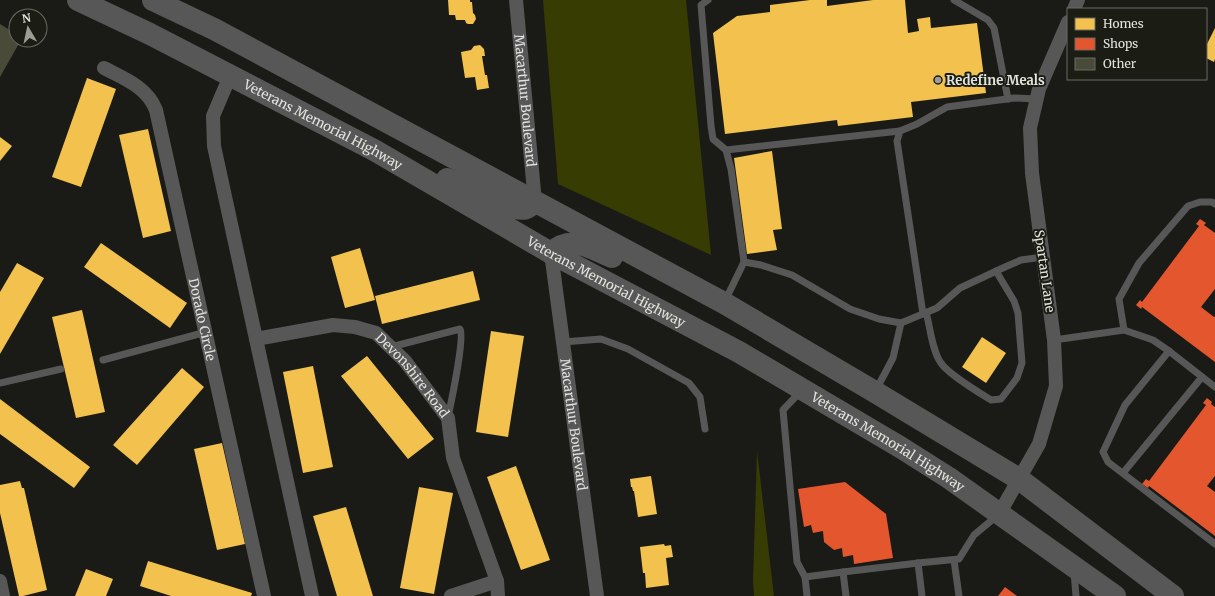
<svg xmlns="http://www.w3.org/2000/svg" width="1215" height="596" font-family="Merriweather,serif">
	<rect width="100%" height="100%" fill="#1a1b16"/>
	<g fill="#373c03">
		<polygon points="543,0 686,0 711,255 558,184"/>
		<polygon points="757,451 774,596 754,596 753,581"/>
	</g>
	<g fill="#f2c14e">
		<polygon points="448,0 470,0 470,2 472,2 473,13 475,15 476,19 473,24 468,24 466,23 465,20 456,20 455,15 449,15"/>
		<polygon points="810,0 827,0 827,6 873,0 905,0 908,33 919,31 917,19 930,17 931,28 977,23 986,93 911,102 913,117 838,126 837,120 725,134 713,33 737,16 770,12 770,5"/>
		<polygon points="1215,28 1215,59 1214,62 1206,58 1206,46"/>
		<polygon points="480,45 484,49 485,56 482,56 485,75 487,75 489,88 477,90 475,77 465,78 461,52 471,50 474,46"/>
		<polygon points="87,78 116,89 81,187 52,177"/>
		<polygon points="148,129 171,231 143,238 119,135"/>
		<polygon points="0,137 12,146 0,161"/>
		<polygon points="772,151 782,229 773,230 777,250 747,254 734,158"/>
		<polygon points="101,243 187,303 170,328 84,267"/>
		<polygon points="360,248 375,300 345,308 331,257"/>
		<polygon points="17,263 44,278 0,354 0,292"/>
		<polygon points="473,271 480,300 382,324 375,296"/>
		<polygon points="82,310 105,412 76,418 52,317"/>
		<polygon points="491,331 524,336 508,437 476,432"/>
		<polygon points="982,337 1006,353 986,383 962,367"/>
		<polygon points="367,356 434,439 408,459 341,376"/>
		<polygon points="313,366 333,467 303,473 283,372"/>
		<polygon points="182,368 204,387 137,465 113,445"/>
		<polygon points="0,399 90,467 74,488 0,434"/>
		<polygon points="222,443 245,544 217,550 194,449"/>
		<polygon points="516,466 550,560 521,570 487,477"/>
		<polygon points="651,476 657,514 638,517 634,491 633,491 632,487 631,487 630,479"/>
		<polygon points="20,481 22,488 24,488 47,590 23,596 19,596 0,513 0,485"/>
		<polygon points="419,487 453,493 434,594 400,588"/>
		<polygon points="346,507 373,596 337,596 313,516"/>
		<polygon points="664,544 665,546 671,545 673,557 666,558 669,585 646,588 645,573 643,573 640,547"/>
		<polygon points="148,561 252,593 251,596 171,596 140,586"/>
		<polygon points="86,569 113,579 106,596 75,596"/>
	</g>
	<g fill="#e4572e">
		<polygon points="1200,219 1206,223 1204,225 1215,233 1215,289 1201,307 1214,317 1215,316 1215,362 1142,307 1141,309 1136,305 1140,300 1142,302 1199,226 1196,224"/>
		<polygon points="1207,398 1212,402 1211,404 1215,407 1215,476 1207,486 1215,492 1215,536 1149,486 1148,488 1142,484 1146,479 1149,481 1206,405 1203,403"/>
		<polygon points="845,482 886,514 893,558 854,564 853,555 843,557 842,548 834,550 824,542 823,531 813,533 811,525 804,527 798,489"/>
		<polygon points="1005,587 1017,596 998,596"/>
	</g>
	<polygon fill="#494b38" points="0,24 16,34 16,40 21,40 0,77"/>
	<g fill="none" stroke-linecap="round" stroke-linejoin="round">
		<g stroke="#575758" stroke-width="7">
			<polyline points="708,0 701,5 711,126 713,139 726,150 731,169 744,262"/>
			<polyline points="954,0 988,20 994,28 1008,99"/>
			<polyline points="726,150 900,131"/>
			<polyline points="725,301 744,262 761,265 792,275 850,309 879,319 901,323"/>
			<path d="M926,312C930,326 932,351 941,363C948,374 978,392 991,400L1001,399L1017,378L1022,363L1018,313L1014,301L996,271"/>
			<polyline points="923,314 897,141 900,131 917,124 947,107 1014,98 1037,99"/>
			<polyline points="1054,340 1124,330"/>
			<polyline points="563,342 601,339 628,349 689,383 700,397 705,429"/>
			<path d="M391,347L460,329C465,337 451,403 448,417"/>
			<polyline points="1169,351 1153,340 1124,330 1119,299 1139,263 1188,206 1200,202 1212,202 1215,204"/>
			<polyline points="103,360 206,332"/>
			<polyline points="0,383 61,369"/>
			<polyline points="1215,387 1169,351 1125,405 1103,452 1108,462 1215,544"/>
			<polyline points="876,390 893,358 901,323 937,308 960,288 1005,267 1021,260 1043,257"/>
			<polyline points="801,391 783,410 797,562 805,577"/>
			<polyline points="1123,473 1202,377"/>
			<polyline points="954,560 959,596"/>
			<polyline points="843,572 918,563"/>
			<polyline points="1074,572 1076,596"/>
			<polyline points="807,596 805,577 843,572 846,596"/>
			<polyline points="922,596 918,563 959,559 974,535 998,515"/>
		</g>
		<g stroke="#575758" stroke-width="14">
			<path id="s1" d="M516,0L535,202"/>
			<polyline points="1074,9 1078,0"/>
			<path id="s2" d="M104,68C125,79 147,87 156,110L264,596"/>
			<polyline points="230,76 213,116 214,146 312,596"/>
			<path id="s3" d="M551,253L597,596"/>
			<path id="s4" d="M256,339L333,325L355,327L376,333L405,361L448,418L453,458L497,581L498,596"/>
			<polyline points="999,514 1039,444 1056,386 1054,340 1032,173 1030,128 1039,89 1068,22"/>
			<polyline points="0,581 3,596"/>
			<polyline points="451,596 497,581"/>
		</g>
		<g stroke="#565756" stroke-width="22">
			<path id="s5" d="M78,0L150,34L374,150L551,253L739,352L900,447L949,478L1115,596"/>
			<polyline points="153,0 214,29 724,303 875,392 1019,479 1173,596"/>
			<path d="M447,179L514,208C525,210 527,209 535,202"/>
			<path d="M551,253C572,234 589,248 612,257"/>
		</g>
	</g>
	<circle fill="#9b9d97" stroke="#1b1d14" stroke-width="1.5" cx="938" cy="80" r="4"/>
	<g text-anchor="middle" stroke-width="4" stroke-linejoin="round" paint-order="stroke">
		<g font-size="13" font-weight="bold" fill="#e1e3dd" stroke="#1b1d14" text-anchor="start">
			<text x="946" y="85">Redefine Meals</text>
		</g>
		<g font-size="13" fill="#e1e3dd" stroke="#1b1d14">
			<text dy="5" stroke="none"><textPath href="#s1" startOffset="101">Macarthur Boulevard</textPath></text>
			<text dy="5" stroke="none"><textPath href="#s5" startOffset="275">Veterans Memorial Highway</textPath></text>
			<text transform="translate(1045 271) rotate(82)" y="5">Spartan Lane</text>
			<text dy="5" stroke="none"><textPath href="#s5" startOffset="599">Veterans Memorial Highway</textPath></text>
			<text dy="5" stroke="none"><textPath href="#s2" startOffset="283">Dorado Circle</textPath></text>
			<text dy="5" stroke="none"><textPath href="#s4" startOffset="178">Devonshire Road</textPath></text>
			<text dy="5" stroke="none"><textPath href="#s3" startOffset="173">Macarthur Boulevard</textPath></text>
			<text dy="5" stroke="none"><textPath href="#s5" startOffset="923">Veterans Memorial Highway</textPath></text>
		</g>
	</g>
	<rect x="1067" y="8" width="140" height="72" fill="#1b1d14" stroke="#6a6c64"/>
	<rect x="1075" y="18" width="20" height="12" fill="#f2c14e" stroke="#6a6c64"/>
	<text x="1103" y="28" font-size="12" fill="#e1e3dd">Homes</text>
	<rect x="1075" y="38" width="20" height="12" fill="#e4572e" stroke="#6a6c64"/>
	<text x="1103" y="48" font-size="12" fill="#e1e3dd">Shops</text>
	<rect x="1075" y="58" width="20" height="12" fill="#494b38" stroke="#6a6c64"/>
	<text x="1103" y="68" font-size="12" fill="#e1e3dd">Other</text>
	<g transform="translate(28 28) rotate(351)"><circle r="19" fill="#1b1d14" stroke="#6a6c64"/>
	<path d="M0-3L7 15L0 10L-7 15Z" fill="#9b9d97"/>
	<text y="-6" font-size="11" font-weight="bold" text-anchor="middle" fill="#e1e3dd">N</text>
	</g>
</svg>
